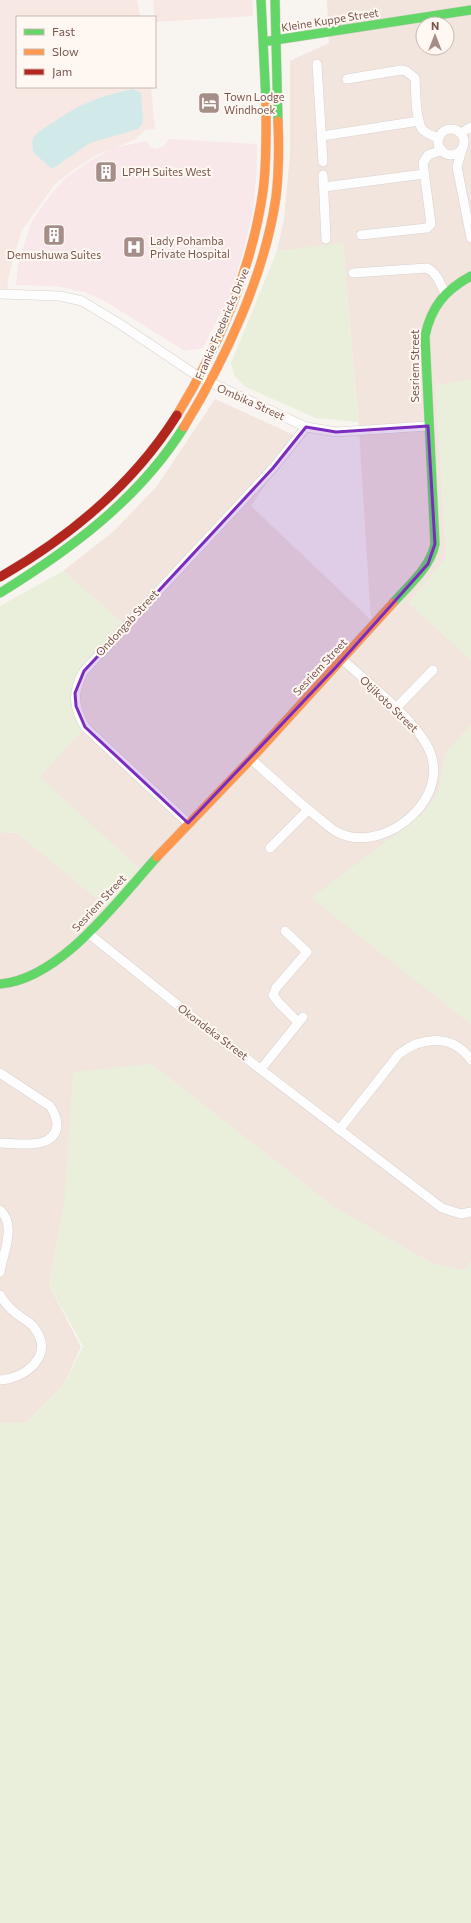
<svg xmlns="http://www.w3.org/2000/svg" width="471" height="1923" font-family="Commissioner,sans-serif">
	<rect width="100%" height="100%" fill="#f8f4f0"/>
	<path fill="#f1e5de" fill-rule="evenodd" d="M327,0H471V380L436,385L446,558L409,603L471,660V725L445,754L439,791L423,814L312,898L471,1024V1262L464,1271L431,1263L335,1208L151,1064L64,1206L49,1285L81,1347L63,1386L26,1423H0V832L17,833L110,909L143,872L39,777L85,727L81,719L77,683L125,625L63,571L114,531L157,486L215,399L298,437L251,506L371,620L359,430L343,244L277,251L284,219L290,155V61L329,43ZM423,24H447V48H423Z"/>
	<g fill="#f7e8e4">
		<polygon points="0,0 137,0 140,17 17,17 17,87 151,87 155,129 145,130 134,140 96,155 70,172 55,184 22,230 13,258 8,281 7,294 0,294"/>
		<polygon points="153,0 252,0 253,16 155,22"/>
	</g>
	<polygon fill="#f9e8ea" points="169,139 257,144 257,168 253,211 243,252 230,295 203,348 185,351 106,302 85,292 54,286 16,285 19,260 32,221 52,193 67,177 90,161 113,148 147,141 150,148 156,149 164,146"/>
	<g fill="#e9efdb">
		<polygon points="343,243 358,422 316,418 246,387 234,375 231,363 277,251"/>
		<polygon points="471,380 471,660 409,603 446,558 436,385"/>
		<polygon points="63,571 126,625 84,671 75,693 85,727 40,777 143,872 110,909 17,833 0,832 0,606"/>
		<polygon points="471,725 471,1024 311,898 423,814 439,790 445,754"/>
		<polygon points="151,1064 335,1208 431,1263 464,1271 471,1262 471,1923 0,1923 0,1423 26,1423 63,1386 83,1346 49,1285 64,1206 73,1072"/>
	</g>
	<path fill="#d1eae9" d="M133,89L141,93L143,123L138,129L90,143L52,169L33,152C33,147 31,142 34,137C39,131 47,126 54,122C81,103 101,96 133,89Z"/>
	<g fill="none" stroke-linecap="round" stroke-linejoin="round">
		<g stroke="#d8d1cd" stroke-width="10">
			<g id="street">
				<polyline points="317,64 323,162"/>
				<path d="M347,79L401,70L406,71L415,78C416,91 415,118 422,129C426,134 433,136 439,138"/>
				<circle cx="451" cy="142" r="13"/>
				<polyline points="461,133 471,127"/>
				<polyline points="322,136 419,121"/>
				<polyline points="462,149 457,167 471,238"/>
				<polyline points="323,175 326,239"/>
				<polyline points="324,187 424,174"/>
				<polyline points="361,235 427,228 431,224 423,163 428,155 442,150"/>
				<path d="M353,273L427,268C437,273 440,283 445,293"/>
				<polyline points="0,294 60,296 82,301 120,324 199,377 306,427 336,432 428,426"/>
				<polyline points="395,709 433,670"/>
				<path d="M251,759C274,779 296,801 320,819C325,823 331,829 337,832C380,855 445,805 432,758C424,726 368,683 343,660"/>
				<path d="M188,823L85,727C73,706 72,692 84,671L273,468L306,427"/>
				<polyline points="270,848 308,810"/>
				<polyline points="285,931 307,952 276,988 273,995 279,1003 298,1022"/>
				<polyline points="88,933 205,1027 442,1208 461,1214 471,1212"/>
				<polyline points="261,1069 303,1017"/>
				<path d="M0,1073L50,1106C55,1113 57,1119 57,1126C54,1151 16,1143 0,1143"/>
				<path d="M339,1130L399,1054C422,1036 453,1034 471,1060"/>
				<path d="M0,1210C17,1225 3,1253 0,1272"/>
				<path d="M0,1295C5,1304 12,1311 21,1317C26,1321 32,1323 35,1329C55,1355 25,1379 0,1380"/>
			</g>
		</g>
		<g stroke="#d8cfcb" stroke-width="10">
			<g id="fast">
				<polyline points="261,0 266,102"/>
				<polyline points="275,0 278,121"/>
				<polyline points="269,41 471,10"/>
				<path d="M0,593C71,549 139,499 184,427"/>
				<path d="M393,603C409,585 430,568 435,544L425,336C431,307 445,290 471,276"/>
				<path d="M0,984C61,979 118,900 157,857"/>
			</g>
		</g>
		<g stroke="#d8cfcb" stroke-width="10">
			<g id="slow">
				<path d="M177,415C218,348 252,269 263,191C267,162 266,132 266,102"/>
				<path d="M184,427C225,360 265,275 276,197C279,172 279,146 278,121"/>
				<polyline points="157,857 251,759 393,603"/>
			</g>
		</g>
		<g stroke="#d8cfcb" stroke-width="10">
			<path id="jam" d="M0,577C71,536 133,485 177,415"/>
		</g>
		<use href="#street" stroke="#fefdfd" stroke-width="9"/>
		<use href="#fast" stroke="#63d668" stroke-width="9"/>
		<use href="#slow" stroke="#ff974d" stroke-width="9"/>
		<use href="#jam" stroke="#b3261e" stroke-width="9"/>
	</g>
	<path fill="#7b2cbf" fill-opacity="0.2" stroke="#7b2cbf" stroke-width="3" stroke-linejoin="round" d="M428,426L435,544L428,564L337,666L188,823L85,727L76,706L75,693L84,671L273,468L306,427L336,432Z"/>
	<defs>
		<g id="hotel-square" transform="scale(1.15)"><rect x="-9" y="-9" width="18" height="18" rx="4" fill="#a58e87" stroke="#fff8f2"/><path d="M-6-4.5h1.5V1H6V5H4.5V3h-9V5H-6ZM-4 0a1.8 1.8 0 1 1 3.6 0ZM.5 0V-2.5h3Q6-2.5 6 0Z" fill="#fff"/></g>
		<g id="building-square" transform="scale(1.15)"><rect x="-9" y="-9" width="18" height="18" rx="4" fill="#a58e87" stroke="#fff8f2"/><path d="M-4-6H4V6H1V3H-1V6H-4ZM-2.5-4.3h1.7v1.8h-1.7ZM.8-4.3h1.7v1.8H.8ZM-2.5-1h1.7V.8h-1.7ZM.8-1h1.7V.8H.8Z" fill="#fff"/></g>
		<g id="hospital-square" transform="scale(1.15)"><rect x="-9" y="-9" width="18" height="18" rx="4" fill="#a58e87" stroke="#fff8f2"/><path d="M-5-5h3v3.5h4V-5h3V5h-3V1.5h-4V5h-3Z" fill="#fff"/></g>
	</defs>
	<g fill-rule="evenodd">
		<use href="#hotel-square" x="209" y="103"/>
		<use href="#building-square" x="106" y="172"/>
		<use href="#building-square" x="54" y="235"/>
		<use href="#hospital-square" x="134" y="247"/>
	</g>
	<g text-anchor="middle" stroke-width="4" stroke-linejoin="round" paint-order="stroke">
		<g font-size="11" fill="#78574e" stroke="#fff8f2">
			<text transform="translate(330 20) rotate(-9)" y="4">Kleine Kuppe Street</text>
			<text transform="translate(222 324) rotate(-67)" y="4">Frankie Fredericks Drive</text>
			<text transform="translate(415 366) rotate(-90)" y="4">Sesriem Street</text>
			<text transform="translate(251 402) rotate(24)" y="4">Ombika Street</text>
			<text transform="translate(127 623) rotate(-47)" y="4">Ondongab Street</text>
			<text transform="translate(320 667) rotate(-47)" y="4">Sesriem Street</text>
			<text transform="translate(389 704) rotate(44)" y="4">Otjikoto Street</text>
			<text transform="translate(99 903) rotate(-47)" y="4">Sesriem Street</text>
			<text transform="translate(213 1032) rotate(37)" y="4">Okondeka Street</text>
		</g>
		<g font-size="11" fill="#78574e" stroke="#fff8f2" text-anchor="start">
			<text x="224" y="101">Town Lodge<tspan x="224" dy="13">Windhoek</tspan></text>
			<text x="122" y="176">LPPH Suites West</text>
			<text x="150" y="245">Lady Pohamba<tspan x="150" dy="13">Private Hospital</tspan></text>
			<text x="54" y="259" text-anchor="middle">Demushuwa Suites</text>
		</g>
	</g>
	<rect x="16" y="16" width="140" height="72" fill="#fff8f2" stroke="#c9b8b0"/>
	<rect x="24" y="29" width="20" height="6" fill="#63d668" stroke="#c9b8b0"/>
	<text x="52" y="36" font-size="12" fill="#78574e">Fast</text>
	<rect x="24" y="49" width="20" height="6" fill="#ff974d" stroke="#c9b8b0"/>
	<text x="52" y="56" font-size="12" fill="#78574e">Slow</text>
	<rect x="24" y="69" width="20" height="6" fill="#b3261e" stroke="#c9b8b0"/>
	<text x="52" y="76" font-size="12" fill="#78574e">Jam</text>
	<g transform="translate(435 36)"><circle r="19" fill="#fff8f2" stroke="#c9b8b0"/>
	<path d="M0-3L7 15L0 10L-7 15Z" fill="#a58e87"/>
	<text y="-6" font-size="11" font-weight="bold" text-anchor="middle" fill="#78574e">N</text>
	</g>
</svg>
